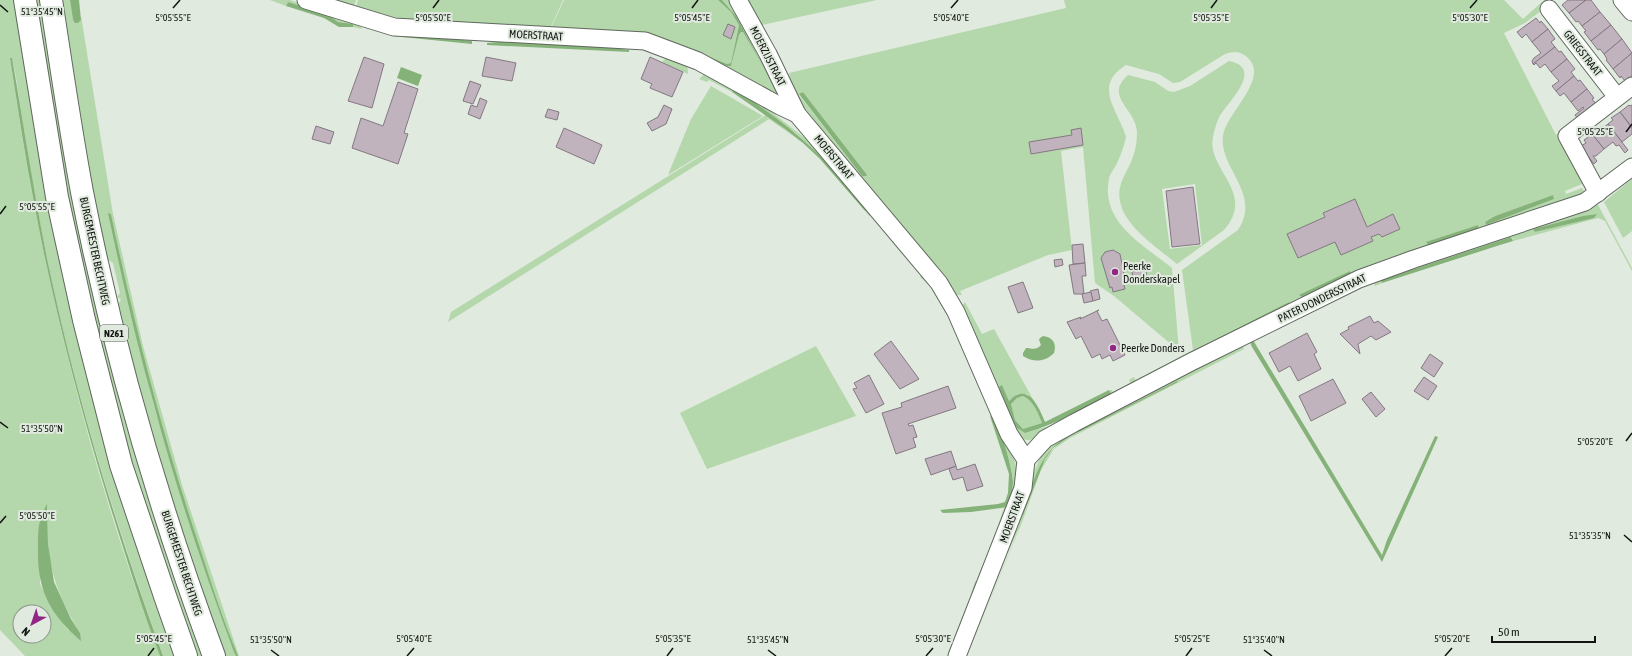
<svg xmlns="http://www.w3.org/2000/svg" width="1632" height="656" font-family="'Asap Condensed',sans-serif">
	<rect width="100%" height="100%" fill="#e0eade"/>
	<g fill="#b4d7ab" fill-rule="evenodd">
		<path d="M0,0H17L177,656H163C117,527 76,396 48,263C39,220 31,177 25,134C20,109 18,82 12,58H10C18,108 25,159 35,208C64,358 106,513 160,656H25L0,630ZM47,505C48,518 47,531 48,545C52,580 62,603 80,633L68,630L56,614L40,584V518ZM20,612H44V636H20Z"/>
		<polygon points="33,0 43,0 55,82 206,656 194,656 140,496 74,241"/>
		<path d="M60,0H70L73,20L76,23L80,21L81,16L113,214L143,346L182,485L239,656H238L235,650C213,589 191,526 173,464C148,381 129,298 111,214L109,213L138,343L154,406L182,500L213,593L236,656H222L179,535L115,300L119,303L121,299L117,297L120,293L113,263L104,257Z"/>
		<polygon points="270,0 290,0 354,21 358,23 362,29 353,27 353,24 338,22 327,14 288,2 286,6"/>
		<path d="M315,0H325L345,7V5L332,0H356L354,7H356L358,0H563L550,29L627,37L658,42V40L551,28L564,0H718L731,12L739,25L731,63L727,64L710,57V59L727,66H731L739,35L741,32H743L765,71L736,16L722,0H734L774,77L779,95L776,99L772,102C737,77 706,58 665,46C629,36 590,36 554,34C505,33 454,32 405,25C374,20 345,10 315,0ZM373,14L428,22L536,28V29L432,24L373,15Z"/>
		<path d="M742,0H744L780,69L783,74L786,72L790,77L789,73L1066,8L1064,0H1504L1523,19L1542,2L1546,8L1542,10L1525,23L1504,33L1556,135L1559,133L1587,182L1565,191L1566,194L1582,188L1585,193L1398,259L1391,261V258H1387L1389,262L1368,270L1364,268L1354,272V276L1307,299L1303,300L1300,298L1292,302L1291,307L1194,356L1189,352L1192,351L1194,354L1290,305L1289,302L1193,350L1182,270L1238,230C1262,193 1219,169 1223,136C1226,113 1271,78 1247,57C1240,51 1234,51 1225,54L1180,82L1173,83L1159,74L1126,65C1092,86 1118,110 1126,137C1124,146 1121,155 1117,163C1115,168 1110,173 1109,179C1100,222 1143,245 1172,268L1179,351L1114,296L1095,283L1083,147L1061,151L1072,250L1048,255L960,291L962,295H956L949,291L931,266L831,145L788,84L770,54ZM803,92L866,175V176H862L799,95ZM1553,195L1554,199L1549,201L1486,225L1485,222L1495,216ZM1478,225L1479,229L1429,246L1427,242ZM1350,271L1352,275L1303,298L1300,296Z"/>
		<polygon points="748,0 877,0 762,25"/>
		<polygon points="668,56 687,63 688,74 662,62"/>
		<path d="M1229,61C1265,68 1228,102 1219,117C1216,124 1214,131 1213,137C1206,170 1257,192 1224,230L1177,264C1159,249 1130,230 1122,208C1115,189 1123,179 1131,162C1135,153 1137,143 1137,133C1137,109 1103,97 1128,75L1155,82L1168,91L1174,92L1190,86ZM1195,184L1202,245L1170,249L1162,189Z"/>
		<polygon points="707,71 748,94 819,149 932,288 920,277 921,276 872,214 869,216 865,211 867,209 829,165 797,134 734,89 732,92 709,80 707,82 699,79"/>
		<polygon points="711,86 763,116 668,175 691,119"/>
		<polygon points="766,115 803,143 769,119 448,322 451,312"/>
		<polygon points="1632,179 1632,231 1623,238 1604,202"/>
		<path d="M1597,203L1632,268V271L1605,221L1598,218L1513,241L1512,237L1381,280L1382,283L1375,286L1373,280ZM1594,214V218L1586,220L1535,232L1533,229Z"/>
		<polygon points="965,302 982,334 994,329 1035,403 1027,394 1012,398 1009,401 1002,385 1014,424 1017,428 1025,433 1049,426 1111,394 1109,390 1112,390 1113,393 1131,384 1129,380 1134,377 1138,385 1040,437 1029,440 1017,439 962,306"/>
		<path d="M1242,344L1244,349L1070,438L1054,449L1041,470L1021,525L967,656L1020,526L1000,569L1032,476L1041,456L1053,442ZM1177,381L1178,382L1069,437C1035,457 1038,483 1023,515C1032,487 1038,454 1065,438Z"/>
		<polygon points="816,346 856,416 707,469 680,413"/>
		<path d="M1023,396C1033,400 1038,413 1042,423L1023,429L1015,420L1011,404L1017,398Z"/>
		<path d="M995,414L1015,462L1017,474V488L1005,525L952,656H948L973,595L971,594L975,581L977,582L1001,524L999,522L1004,508L1009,505C1011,497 1013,488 1013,480C1012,467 1000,422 990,416Z"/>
	</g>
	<g fill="#85b278" fill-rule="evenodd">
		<polygon points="70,0 79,0 81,20 78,23 75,23 73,20"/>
		<polygon points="718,0 722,0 736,16 766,72 743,32 741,32 739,35 731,66 727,66 709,59 710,57 727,64 731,63 739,25 731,12"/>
		<polygon points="288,2 327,14 338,22 353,24 353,27 339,27 324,18 286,6"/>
		<polygon points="403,34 472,41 472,44 402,37"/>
		<path d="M499,42C542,44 586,43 629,50V52L487,45V43Z"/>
		<path d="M10,58H12C24,126 34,195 48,263C76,396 116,528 163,656H160C141,607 126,556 110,506C80,408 54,309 35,208C25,158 18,108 10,58Z"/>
		<polygon points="401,67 422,75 418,86 397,78"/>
		<path d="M734,89C762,107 790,127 814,150C834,168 850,189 868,209L865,211L820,159L803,143L785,129L732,92Z"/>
		<polygon points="803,92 867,175 866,176 862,176 799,94"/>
		<polygon points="1553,195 1554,199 1486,225 1485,222 1495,216"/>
		<path d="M108,213L111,214C134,323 161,430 196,536C209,576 222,617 238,656H236L234,652C204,571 176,488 154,405C136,342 122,278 108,213Z"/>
		<polygon points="1597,214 1594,218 1586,220 1535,232 1533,229 1583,216"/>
		<polygon points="1478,225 1479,229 1429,246 1426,242"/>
		<polygon points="1511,237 1513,241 1500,245 1382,283 1381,280"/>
		<polygon points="1350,271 1352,275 1303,298 1299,295"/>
		<polygon points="1289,302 1290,305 1194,354 1192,351"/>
		<path d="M1043,336C1053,337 1057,344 1054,353C1045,362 1034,363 1023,356V353L1026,348C1032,348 1036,351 1041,345L1039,340L1040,338Z"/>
		<polygon points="1253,340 1382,555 1387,540 1435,436 1438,437 1382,562 1252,347 1250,342"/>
		<path d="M1177,381L1178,382L1069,437L1053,448L1045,459L1023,515H1022C1032,487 1038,454 1065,438Z"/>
		<path d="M1002,385L1009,401C1028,381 1039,407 1045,422L1109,390L1111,394C1083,410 1056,424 1025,433L1017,428L1014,424L999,387ZM1023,396C1033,400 1038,413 1042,423L1023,429L1015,420L1011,404L1017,398Z"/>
		<path d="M990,416C1000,422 1013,470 1013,483C1012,491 1011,499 1008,507L971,512L943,513L940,510L998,504L1005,502L1008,493L1009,474Z"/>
		<path d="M47,504L48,544L54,582L71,619L80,633L81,641C49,614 37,589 38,548C38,529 38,521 47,504Z"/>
	</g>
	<g fill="#c0b3bd" stroke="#847882">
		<polygon points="1568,0 1584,0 1585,1 1569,13 1562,5"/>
		<polygon points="1586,0 1591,0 1600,12 1582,26 1578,21 1576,22 1569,13"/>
		<polygon points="1600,12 1611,25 1591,41 1584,32 1586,31 1582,26"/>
		<polygon points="1536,18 1540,23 1541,21 1548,29 1532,42 1526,34 1522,38 1517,32"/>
		<polygon points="728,24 735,27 731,39 723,35"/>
		<polygon points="1611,25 1622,39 1604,54 1600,49 1598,50 1591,41"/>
		<polygon points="1548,29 1555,39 1551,42 1555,47 1533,64 1532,61 1534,58 1541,53 1532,42"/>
		<polygon points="1622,39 1632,53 1613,69 1606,60 1607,59 1604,54"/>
		<polygon points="1555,47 1559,52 1561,51 1567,59 1551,72 1545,64 1540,68 1536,63 1534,65 1533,64"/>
		<polygon points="1632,53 1632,76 1625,81 1621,76 1620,78 1613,69"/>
		<polygon points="364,57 384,64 372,108 348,101"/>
		<polygon points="486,57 516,63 512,81 482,76"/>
		<polygon points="650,57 683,72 672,97 650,88 652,84 641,79"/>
		<polygon points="1567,59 1575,69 1571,72 1574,76 1556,91 1552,86 1559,81 1551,72"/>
		<polygon points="1574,76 1578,81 1580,80 1587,89 1571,102 1564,93 1560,96 1556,91"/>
		<polygon points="470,81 481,85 473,104 463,101"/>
		<polygon points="398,82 418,89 404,133 408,134 398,164 352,148 361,118 383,126"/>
		<polygon points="1587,89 1594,98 1592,99 1596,104 1578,119 1575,115 1584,108 1583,107 1578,111 1571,102"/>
		<polygon points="480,98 487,101 480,119 468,114 471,105 477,107"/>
		<polygon points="664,105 672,109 666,124 652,131 647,123 658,117"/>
		<polygon points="1629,105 1630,106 1632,105 1632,127 1620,112"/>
		<polygon points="548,109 559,112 557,120 545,117"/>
		<polygon points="1620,112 1632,128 1632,134 1622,142 1608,124 1613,120 1611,118"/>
		<polygon points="1608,124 1628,150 1625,153 1619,145 1616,146 1613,142 1604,149 1592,134 1602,126 1603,128"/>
		<polygon points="316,126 334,132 330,144 312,139"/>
		<polygon points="564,128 602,145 594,164 556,147"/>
		<polygon points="1081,128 1083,145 1031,154 1029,142 1072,135 1071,130"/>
		<polygon points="1592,134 1604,149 1596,156 1593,156 1597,161 1594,164 1587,155 1584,157 1579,147 1586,143 1584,140"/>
		<polygon points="1193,187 1200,244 1172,247 1166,191"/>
		<polygon points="1355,199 1367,227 1393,214 1400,229 1382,237 1379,234 1371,237 1373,241 1341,255 1335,242 1298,258 1287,234 1325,217 1323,213"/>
		<polygon points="1083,244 1085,263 1073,264 1072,245"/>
		<polygon points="1113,250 1120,254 1126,284 1124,285 1125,289 1113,292 1112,287 1110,288 1101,258 1105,252"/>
		<polygon points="1062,259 1063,265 1055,267 1054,260"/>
		<polygon points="1085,263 1086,276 1082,276 1084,294 1074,294 1069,265"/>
		<polygon points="1132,271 1146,271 1147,282 1133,282"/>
		<polygon points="1023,282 1033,308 1018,313 1008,287"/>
		<polygon points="1098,289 1100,299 1093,301 1090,291"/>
		<polygon points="1091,292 1093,301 1084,303 1082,294"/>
		<polygon points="1099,310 1097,311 1102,321 1107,319 1125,355 1113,361 1110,355 1102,359 1100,354 1092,358 1081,336 1076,339 1067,322 1081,317 1080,319"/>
		<polygon points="1370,316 1374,323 1378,321 1391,332 1376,340 1371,336 1358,344 1360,354 1340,334 1349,329 1348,327"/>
		<polygon points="1307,333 1317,352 1314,354 1321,369 1298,381 1290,366 1279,372 1269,353"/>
		<polygon points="891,341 919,379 900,389 874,354"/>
		<polygon points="1430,354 1443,363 1434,377 1421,368"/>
		<polygon points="869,375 884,404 866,413 853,389 857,388 854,383"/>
		<polygon points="1424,377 1437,386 1428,400 1414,391"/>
		<polygon points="1333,379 1346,403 1311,421 1299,396"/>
		<polygon points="948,386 956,408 908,424 909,426 913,425 917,437 913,438 916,447 896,454 882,413 902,407 901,403"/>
		<polygon points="1371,392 1385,409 1376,417 1362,399"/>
		<polygon points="951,451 956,466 931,475 925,459"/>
		<polygon points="975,464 983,486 967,491 963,477 953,480 949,469 956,466 957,470"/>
	</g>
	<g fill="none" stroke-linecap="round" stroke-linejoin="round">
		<g stroke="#5f685d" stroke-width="19">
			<g id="minor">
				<polyline points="306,0 394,27 645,41 698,61 780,106 797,114 939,283 956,312 1009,434 1026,460 1023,488 957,656"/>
				<polyline points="738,0 768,54 797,114"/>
				<polyline points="1622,0 1632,12"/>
				<polyline points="1549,9 1617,97"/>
				<polyline points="1598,193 1567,136 1632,86"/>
				<polyline points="1026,460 1045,439 1074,423 1191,362 1359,279 1414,259 1585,202 1632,167"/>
			</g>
		</g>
		<g stroke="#5f685d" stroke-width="24">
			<g id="primary">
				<polyline points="25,0 57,197 84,320 121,465 165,596 186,656"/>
				<path d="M51,0C61,64 70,128 82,192C113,350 158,505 214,656"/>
			</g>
		</g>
		<use href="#minor" stroke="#fff" stroke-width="17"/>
		<use href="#primary" stroke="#fff" stroke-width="22"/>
	</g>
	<path fill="none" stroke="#121511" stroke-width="1.5" d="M0,5L8,12M173,8L180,0M433,8L439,0M692,8L698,0M951,8L958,0M1211,8L1217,0M1470,8L1477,0M1626,132L1632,124M0,214L6,206M0,422L8,428M1626,441L1632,433M0,523L6,516M1624,535L1632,542M271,650L279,656M768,650L776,656M1264,650L1272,656M148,656L154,648M407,656L414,648M667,656L673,648M926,656L933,648M1186,656L1192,648M1445,656L1452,648"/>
	<g fill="#922586" stroke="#e0eade" stroke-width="1.5">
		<circle cx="1115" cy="272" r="4"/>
		<circle cx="1113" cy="348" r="4"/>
	</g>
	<g text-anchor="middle" stroke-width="4" stroke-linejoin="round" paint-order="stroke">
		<rect fill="#e0eade" stroke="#50554e" stroke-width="1" x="100" y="325" width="28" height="16" rx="3"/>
		<g font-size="10" font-weight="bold" fill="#121511">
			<text x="114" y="337">N261</text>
		</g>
		<g font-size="11" fill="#121511" stroke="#e0eade">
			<text transform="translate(536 35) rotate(3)" y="4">MOERSTRAAT</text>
			<text transform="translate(1583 53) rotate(52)" y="4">GRIEGSTRAAT</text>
			<text transform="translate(768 56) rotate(63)" y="4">MOERZIJSTRAAT</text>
			<text transform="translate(834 157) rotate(50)" y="4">MOERSTRAAT</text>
			<text transform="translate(95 251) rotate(78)" y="4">BURGEMEESTER BECHTWEG</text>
			<text transform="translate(1322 298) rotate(-26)" y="4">PATER DONDERSSTRAAT</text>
			<text transform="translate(1012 517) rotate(-70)" y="4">MOERSTRAAT</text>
			<text transform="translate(182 563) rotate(72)" y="4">BURGEMEESTER BECHTWEG</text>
		</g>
		<g font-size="11" fill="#121511" stroke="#e0eade" text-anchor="start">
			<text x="1123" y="270">Peerke<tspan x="1123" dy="13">Donderskapel</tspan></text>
			<text x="1121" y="352">Peerke Donders</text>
		</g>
	</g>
	<g font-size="10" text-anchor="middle" fill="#121511" stroke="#e0eade" stroke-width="4" stroke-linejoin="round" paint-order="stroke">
		<text x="42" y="15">51°35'45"N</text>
		<text x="173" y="21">5°05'55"E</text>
		<text x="433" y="21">5°05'50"E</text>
		<text x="692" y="21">5°05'45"E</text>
		<text x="951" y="21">5°05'40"E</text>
		<text x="1211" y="21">5°05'35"E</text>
		<text x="1470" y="21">5°05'30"E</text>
		<text x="1595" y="135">5°05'25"E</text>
		<text x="37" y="210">5°05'55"E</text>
		<text x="42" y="432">51°35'50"N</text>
		<text x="1595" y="445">5°05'20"E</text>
		<text x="37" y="519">5°05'50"E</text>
		<text x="1590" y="539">51°35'35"N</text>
		<text x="154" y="642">5°05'45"E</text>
		<text x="414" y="642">5°05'40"E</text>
		<text x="673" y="642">5°05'35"E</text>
		<text x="933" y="642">5°05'30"E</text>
		<text x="1192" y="642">5°05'25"E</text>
		<text x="1452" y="642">5°05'20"E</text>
		<text x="271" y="643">51°35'50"N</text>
		<text x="768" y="643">51°35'45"N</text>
		<text x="1264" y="643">51°35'40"N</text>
	</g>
	<g transform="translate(32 624) rotate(220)"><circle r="19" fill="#e0eade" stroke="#8e958c"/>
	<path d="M0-3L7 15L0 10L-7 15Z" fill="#922586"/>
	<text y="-6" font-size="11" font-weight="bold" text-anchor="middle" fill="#121511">N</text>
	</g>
	<path d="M1492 636v6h103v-6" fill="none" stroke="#121511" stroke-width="2"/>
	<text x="1498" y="636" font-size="12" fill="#121511" stroke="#e0eade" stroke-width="3" paint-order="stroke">50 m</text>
</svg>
